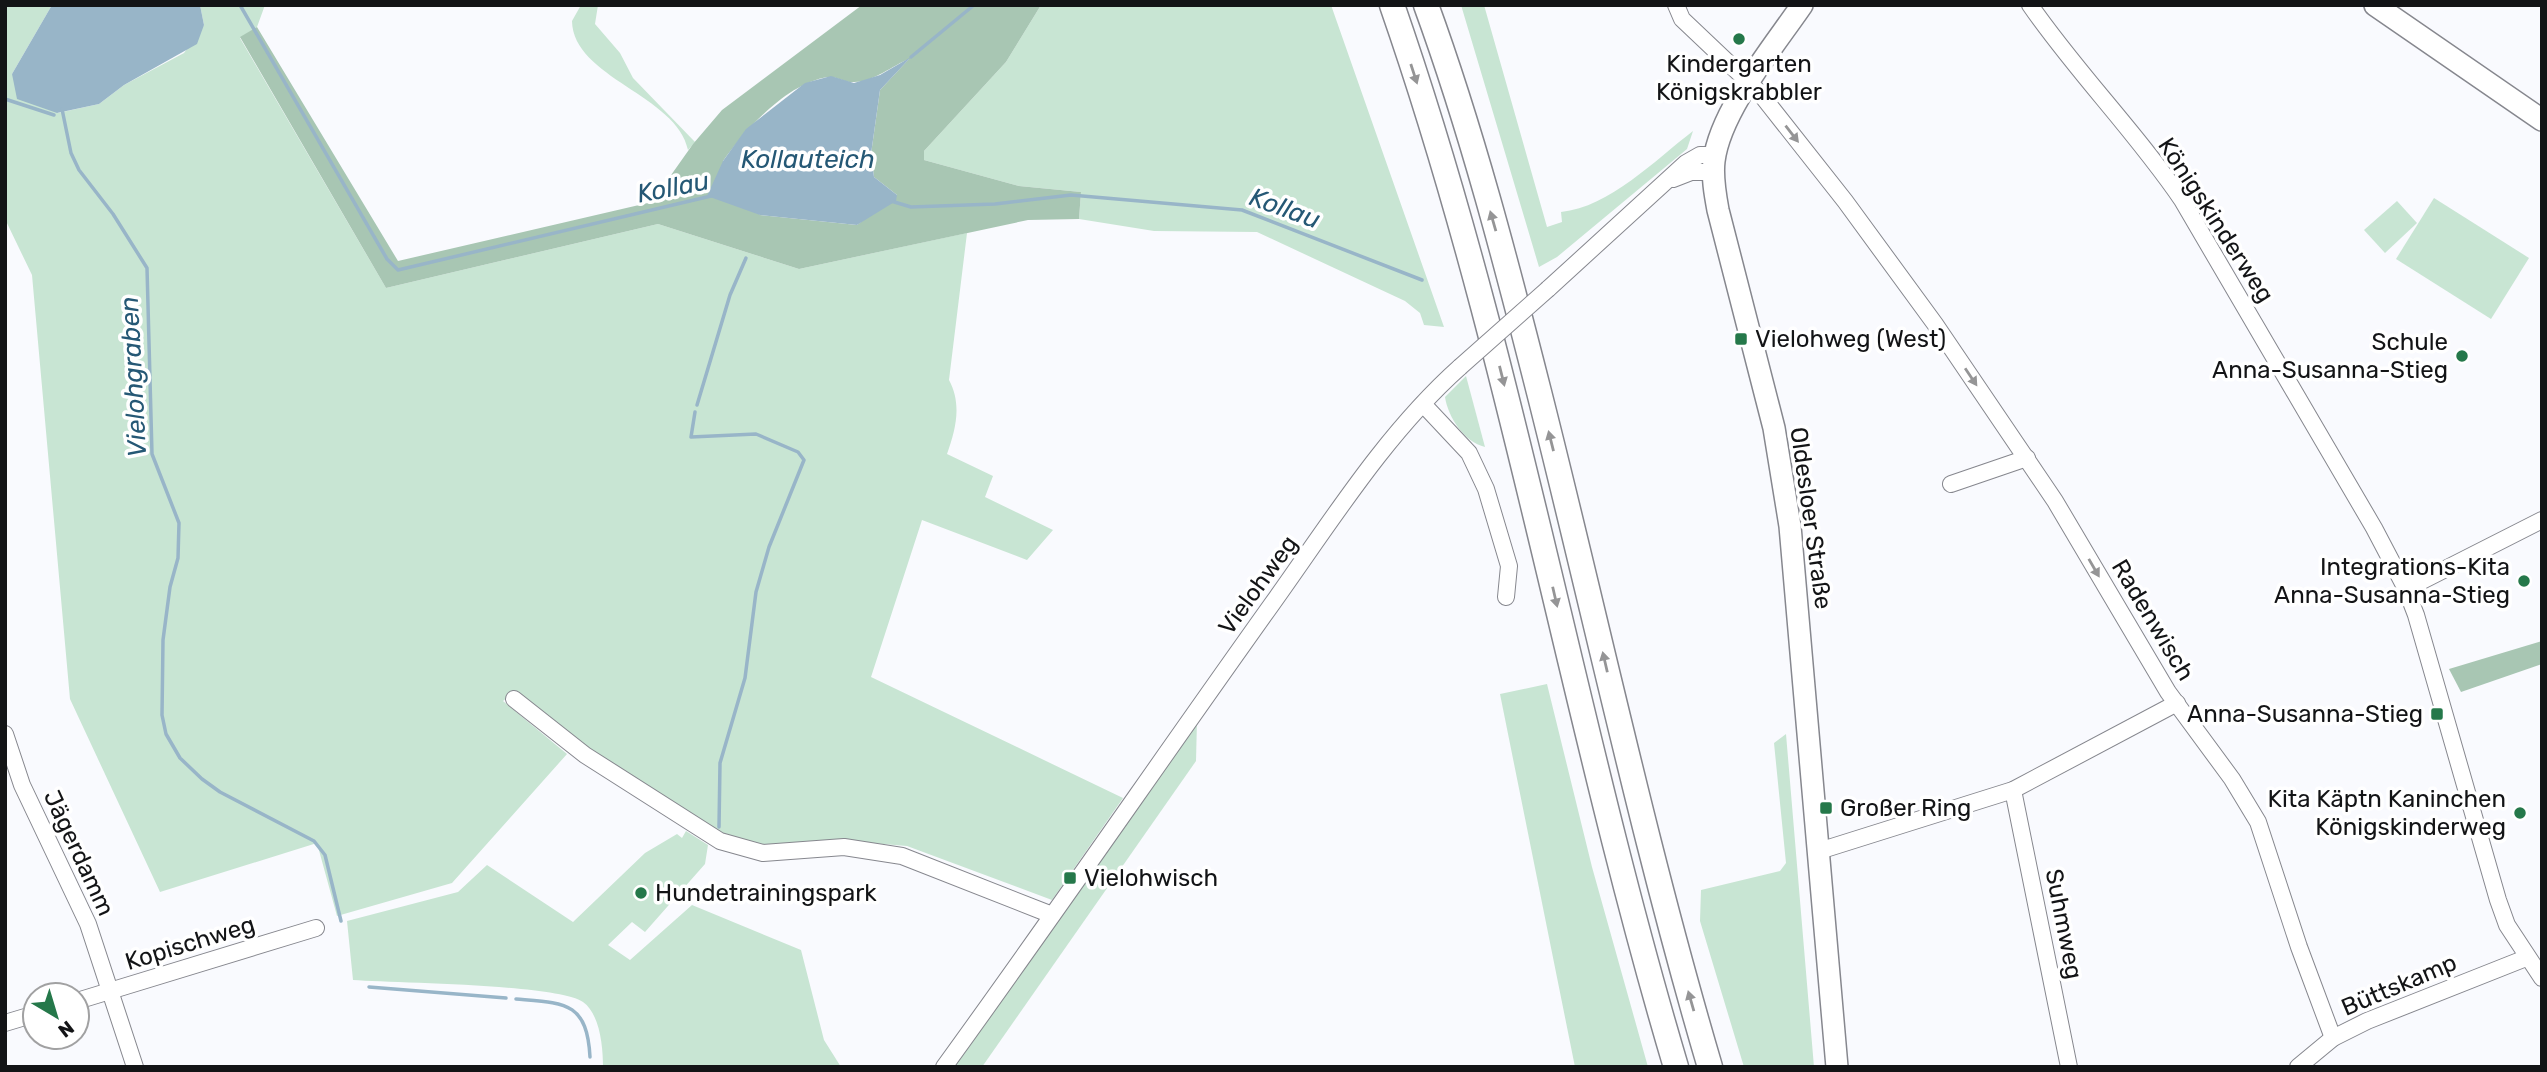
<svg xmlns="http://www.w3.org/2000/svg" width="2547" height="1072" font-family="Rubik,sans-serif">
	<rect width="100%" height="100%" fill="#f9fafe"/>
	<g fill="#c8e5d3">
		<path d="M5,5H52L12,74L58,113L99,104L124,85L184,53L204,25L200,5H265L257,27L240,38L386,288L658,224L799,269L967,233L949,380C962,404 956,429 947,454L993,476L985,497L1053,530L1027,560L922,520L871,677L1123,798L1052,900L907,846L834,840L764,849L717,831L589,753L516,691L503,701L567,754L452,883L337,916L317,843L160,892L70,699L32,275L5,219Z"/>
		<path d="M581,5H598L595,24L620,53L633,78L695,142L688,150C677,95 573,78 572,21Z"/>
		<polygon points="1041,5 1331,5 1444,327 1424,325 1420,313 1405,301 1257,232 1154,231 1079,219 1081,192 1019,186 924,160 924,151 1006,62"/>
		<path d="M1461,5H1484L1547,227L1562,222L1561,212C1610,207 1655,160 1693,131L1687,149L1557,257L1539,267Z"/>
		<polygon points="2434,198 2529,258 2491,319 2396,259"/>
		<polygon points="2397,201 2417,223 2385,253 2364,230"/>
		<path d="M1466,376L1485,447C1464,442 1448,417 1445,397Z"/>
		<polygon points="1547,684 1592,867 1648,1067 1575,1067 1500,694"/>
		<polygon points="1197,720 1196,761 982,1067 953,1067"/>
		<polygon points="1786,734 1814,1067 1744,1067 1700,921 1701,890 1780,871 1786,863 1774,743"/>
		<path d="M686,831L708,845L705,864L645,932L632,922L608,945L630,960L692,905L801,950L824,1040L841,1067H603C603,1047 600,1014 583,1002C557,984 394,983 353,980L347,921L458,892L487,865L573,922L645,853L677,834L682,838Z"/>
	</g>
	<g fill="#a8c6b3" fill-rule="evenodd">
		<path d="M862,5H1041L1006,62L924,151V160L1019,186L1081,192L1079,219L1028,220L799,269L658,224L386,288L240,37L257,27L398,261L652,202L693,144L722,110ZM909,59L880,90L871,154L874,177L897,195L857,225L760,215L723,161C746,129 787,83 828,77C837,76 845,83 854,82C874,82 893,65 909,59Z"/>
		<polygon points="2542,641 2542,664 2461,692 2449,669"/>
	</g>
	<g fill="#98b5c8">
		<polygon points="52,5 200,5 204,25 197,44 124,85 99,104 57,113 17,99 12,74"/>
		<polygon points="911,57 880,90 871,154 874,177 897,195 896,201 857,225 760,215 707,196 723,161 746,129 805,83 831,76 854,83 880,75"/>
	</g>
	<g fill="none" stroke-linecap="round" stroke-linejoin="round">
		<g stroke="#98b5c8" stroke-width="3.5">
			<polyline points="240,5 387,259 398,270 711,196"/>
			<polyline points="911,57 974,5"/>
			<polyline points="5,99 54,115"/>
			<polyline points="62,109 71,153 79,170 113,214 147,268 152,454 179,523 178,558 170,587 163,640 162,715 166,734 180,758 202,779 220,792 314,841 325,855 341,921"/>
			<polyline points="891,201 911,207 995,204 1071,195 1242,210 1422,280"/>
			<polyline points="697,405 730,295 746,258"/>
			<polyline points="695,412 691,437 756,434 798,452 804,460 769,547 756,592 745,678 720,763 719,827"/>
			<polyline points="369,987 506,998"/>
			<path d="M516,999C564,1003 587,1001 590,1057"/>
		</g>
		<g stroke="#86878e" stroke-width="18">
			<g id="minor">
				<polyline points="1676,5 1682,19 1759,92 1845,201 1935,324 2055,501 2168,692 2232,779 2258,822 2299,947 2333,1038"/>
				<path d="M2030,5C2077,73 2136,132 2182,200L2374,528L2406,589L2416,615L2498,900L2507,925L2542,978"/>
				<polyline points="1673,179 1691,172 1713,172"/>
				<polyline points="1548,289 1686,163 1700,155 1715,155"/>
				<polyline points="1423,404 1469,453 1486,489 1509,566 1506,597"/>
				<polyline points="1951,484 2027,458"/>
				<polyline points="2406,589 2542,520"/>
				<polyline points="514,699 585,755 720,841 763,853 844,847 902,856 1052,915"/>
				<polyline points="5,734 22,785 88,924 135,1067"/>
				<polyline points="2013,790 2069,1067"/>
				<polyline points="1819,851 2013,790 2177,703"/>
				<polyline points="77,1001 316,928"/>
				<polyline points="5,1023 35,1014"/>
				<path d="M944,1067C1055,914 1162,758 1272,604C1330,523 1385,434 1460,367"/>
				<polyline points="2298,1067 2333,1038 2367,1021 2526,958"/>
			</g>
		</g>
		<g stroke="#86878e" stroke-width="24">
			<g id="major">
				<path d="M1802,5C1774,46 1720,111 1714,161C1712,177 1715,194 1718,210L1774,428L1790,526L1837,1067"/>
				<polyline points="2375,5 2542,120"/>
			</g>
		</g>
		<g stroke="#86878e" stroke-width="27">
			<g id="highway">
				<path d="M1392,5C1513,352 1571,715 1676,1067"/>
				<path d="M1426,5C1472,131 1506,262 1539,392C1596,617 1644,844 1710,1067"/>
			</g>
		</g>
		<use href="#minor" stroke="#fff" stroke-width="16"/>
		<use href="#major" stroke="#fff" stroke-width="21"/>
		<use href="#highway" stroke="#fff" stroke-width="24"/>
		<g stroke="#86878e" stroke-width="18" stroke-linecap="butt">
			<polyline id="minor-bridge" points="1460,367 1548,289"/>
		</g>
		<use href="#minor-bridge" stroke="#fff" stroke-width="16"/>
	</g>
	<defs><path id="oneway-solid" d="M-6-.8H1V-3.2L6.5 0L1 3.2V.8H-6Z" transform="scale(1.75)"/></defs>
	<g fill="#959596">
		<use href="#oneway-solid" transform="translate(1414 74) rotate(72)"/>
		<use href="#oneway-solid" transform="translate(1792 134) rotate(52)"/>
		<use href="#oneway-solid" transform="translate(1493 221) rotate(-106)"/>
		<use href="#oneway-solid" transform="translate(1502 376) rotate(76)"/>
		<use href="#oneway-solid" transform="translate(1971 377) rotate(56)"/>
		<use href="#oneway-solid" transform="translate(1551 441) rotate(-104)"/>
		<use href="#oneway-solid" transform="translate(2094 568) rotate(60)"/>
		<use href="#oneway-solid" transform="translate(1555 597) rotate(77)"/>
		<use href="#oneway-solid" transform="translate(1605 662) rotate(-103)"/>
		<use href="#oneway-solid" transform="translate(1691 1001) rotate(-106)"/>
	</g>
	<g fill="#25784a" stroke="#fff" stroke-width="2.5">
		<circle cx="1739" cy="39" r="7"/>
		<rect x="1734" y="332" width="14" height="14" rx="3.5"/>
		<circle cx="2462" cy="356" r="7"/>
		<circle cx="2524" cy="581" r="7"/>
		<rect x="2430" y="707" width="14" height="14" rx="3.5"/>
		<rect x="1819" y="801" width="14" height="14" rx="3.5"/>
		<circle cx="2520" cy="813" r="7"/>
		<rect x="1063" y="871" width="14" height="14" rx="3.5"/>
		<circle cx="641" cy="893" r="7"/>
	</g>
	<g text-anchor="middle" stroke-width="7" stroke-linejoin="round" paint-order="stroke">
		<g font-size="24" fill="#131416" stroke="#fff" text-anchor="start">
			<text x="1739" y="72" text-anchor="middle">Kindergarten<tspan x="1739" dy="28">Königskrabbler</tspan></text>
			<text x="1755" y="347">Vielohweg (West)</text>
			<text x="2448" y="350" text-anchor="end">Schule<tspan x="2448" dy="28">Anna-Susanna-Stieg</tspan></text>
			<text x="2510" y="575" text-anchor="end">Integrations-Kita<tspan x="2510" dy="28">Anna-Susanna-Stieg</tspan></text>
			<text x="2423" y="722" text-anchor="end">Anna-Susanna-Stieg</text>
			<text x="2506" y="807" text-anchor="end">Kita Käptn Kaninchen<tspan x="2506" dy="28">Königskinderweg</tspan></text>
			<text x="1840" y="816">Großer Ring</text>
			<text x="1084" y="886">Vielohwisch</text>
			<text x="655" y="901">Hundetrainingspark</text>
		</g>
		<g font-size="24" fill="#131416" stroke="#fff">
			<text transform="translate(2216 220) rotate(57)" y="8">Königskinderweg</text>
			<text transform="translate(1811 518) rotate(82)" y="8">Oldesloer Straße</text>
			<text transform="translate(1258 585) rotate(-54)" y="8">Vielohweg</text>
			<text transform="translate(2153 620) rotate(59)" y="8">Radenwisch</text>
			<text transform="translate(79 853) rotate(65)" y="8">Jägerdamm</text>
			<text transform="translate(2064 924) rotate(79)" y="8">Suhmweg</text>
			<text transform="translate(190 943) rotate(-17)" y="8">Kopischweg</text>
			<text transform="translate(2399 985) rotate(-23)" y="8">Büttskamp</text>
		</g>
		<g font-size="26" font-style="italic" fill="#255875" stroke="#fff">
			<text x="808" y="168">Kollauteich</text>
			<text transform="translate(673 187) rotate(-11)" y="9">Kollau</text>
			<text transform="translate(1285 208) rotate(20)" y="9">Kollau</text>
			<text transform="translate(133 377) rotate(-93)" y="9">Vielohgraben</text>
		</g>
	</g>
	<rect width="2547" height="1072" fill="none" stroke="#131416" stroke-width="14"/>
	<g transform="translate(56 1016) rotate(142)"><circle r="33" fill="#ffffff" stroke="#a1a1a2" stroke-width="2"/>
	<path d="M0-5L12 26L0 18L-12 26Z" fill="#25784a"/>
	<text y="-10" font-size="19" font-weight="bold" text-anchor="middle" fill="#131416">N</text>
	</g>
</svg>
